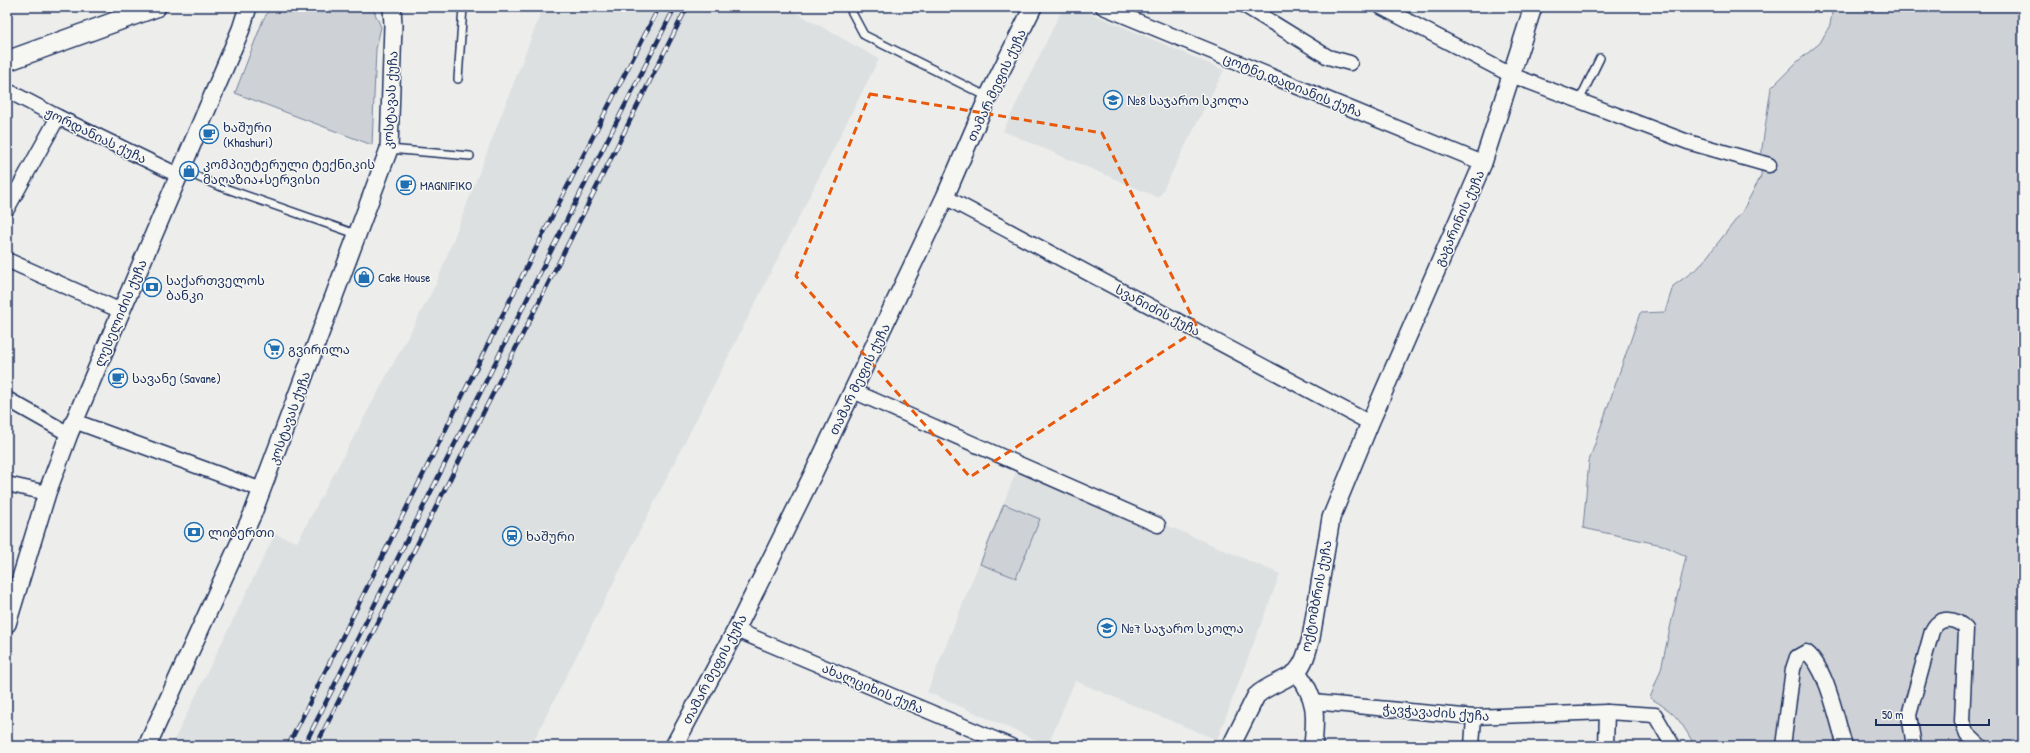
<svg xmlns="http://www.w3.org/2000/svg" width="2030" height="753" font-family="'Patrick Hand','Noto Sans Georgian',sans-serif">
	<rect width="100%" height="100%" fill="#edeeec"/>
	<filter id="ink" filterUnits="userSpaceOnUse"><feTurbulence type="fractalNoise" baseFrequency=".025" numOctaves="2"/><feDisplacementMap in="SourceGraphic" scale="8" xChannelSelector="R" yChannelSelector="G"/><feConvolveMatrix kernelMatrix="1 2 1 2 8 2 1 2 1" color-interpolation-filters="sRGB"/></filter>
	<g filter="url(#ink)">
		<g fill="#dde0e1">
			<polygon points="543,7 792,7 792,10 879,59 531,746 171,746 275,534 297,542 436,284"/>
			<polygon points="1063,7 1077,7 1224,70 1159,198 1003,131"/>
			<polygon points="1020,462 1280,574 1217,740 1075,681 1048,745 927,692"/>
		</g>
		<g fill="#ced2d7" stroke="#74809a">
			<polygon points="271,7 372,7 381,27 376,49 372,145 235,93 263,20"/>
			<path d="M1833,7H2023V746H1695C1680,720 1676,713 1650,698L1661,669L1686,556L1662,545L1583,528L1589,461L1640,313L1665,312L1673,286L1699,267L1742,212L1761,176L1762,148L1771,88L1798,61L1820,43L1830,25Z"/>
			<polygon points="1004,504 1040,519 1016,578 980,564"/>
		</g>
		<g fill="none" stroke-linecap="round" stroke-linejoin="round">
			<g stroke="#1b2f5e" stroke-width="10">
				<g id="service">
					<polyline points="849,7 864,35 988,97"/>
					<polyline points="458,79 463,7"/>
					<polyline points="1579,101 1600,58"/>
					<polyline points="389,149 470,156"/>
					<polyline points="182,170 216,185 356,234"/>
				</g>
			</g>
			<g stroke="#1b2f5e" stroke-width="17">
				<g id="minor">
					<polyline points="1103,7 1483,163"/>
					<polyline points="1247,7 1328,57 1350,63"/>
					<polyline points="1381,7 1511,75 1688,142 1769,165"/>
					<polyline points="12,93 58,117 180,176"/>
					<polyline points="945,197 1370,423"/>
					<polyline points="7,209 58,117"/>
					<polyline points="7,260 121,311"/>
					<polyline points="853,391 1158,525"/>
					<polyline points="7,399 69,434"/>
					<polyline points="74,421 262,490"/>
					<polyline points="7,484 47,493"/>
					<polyline points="736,630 1011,746"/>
					<polyline points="1313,702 1474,717 1607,712 1655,715 1673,746"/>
					<polyline points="1472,746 1474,717"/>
					<polyline points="1606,746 1607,712"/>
					<path d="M1783,746L1793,669L1797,657L1806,652C1827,667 1837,721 1845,746"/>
					<path d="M1914,746L1909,715L1932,631C1940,615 1956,618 1966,629L1962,721L1967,734L1980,746"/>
				</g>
			</g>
			<g stroke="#1b2f5e" stroke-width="20">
				<g id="tertiary">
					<polyline points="7,624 47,493 69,434 241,29 248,7"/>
					<path d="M1297,672C1317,699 1316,714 1313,746"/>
					<polyline points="147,746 253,513 389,149 393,25 392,7"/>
					<polyline points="674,746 736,630 814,472 945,197 988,97 1033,7"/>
					<path d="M1231,746L1256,696C1267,685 1290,679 1297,671C1305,663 1308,649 1311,638L1331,518L1370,423L1483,163L1533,7"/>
				</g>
			</g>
			<g stroke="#1b2f5e" stroke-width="22">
				<polyline id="secondary" points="7,61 156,7"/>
			</g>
			<use href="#service" stroke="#f6f6f2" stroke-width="7"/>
			<use href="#minor" stroke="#f6f6f2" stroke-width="14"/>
			<use href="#tertiary" stroke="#f6f6f2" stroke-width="17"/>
			<use href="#secondary" stroke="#f6f6f2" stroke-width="19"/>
			<g stroke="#1b2f5e" stroke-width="4.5">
				<g id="rail">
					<polyline points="288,746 534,252 659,7"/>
					<polyline points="304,746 553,247 675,7"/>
					<polyline points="316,746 687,7"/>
				</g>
			</g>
			<use href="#rail" stroke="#f6f6f2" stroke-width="3" stroke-dasharray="9" stroke-linecap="butt"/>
		</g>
	</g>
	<path fill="none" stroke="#e8590c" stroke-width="3" stroke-dasharray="8 5" stroke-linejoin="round" d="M870,94L1102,133L1198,329L970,477L796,276Z"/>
	<defs>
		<g id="school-ring" transform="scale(1)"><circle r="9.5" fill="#f6f6f2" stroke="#1f6fb2" stroke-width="1.5"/><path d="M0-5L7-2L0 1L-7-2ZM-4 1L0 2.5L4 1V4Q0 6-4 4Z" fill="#1f6fb2"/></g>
		<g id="cafe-ring" transform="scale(1)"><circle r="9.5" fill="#f6f6f2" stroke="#1f6fb2" stroke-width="1.5"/><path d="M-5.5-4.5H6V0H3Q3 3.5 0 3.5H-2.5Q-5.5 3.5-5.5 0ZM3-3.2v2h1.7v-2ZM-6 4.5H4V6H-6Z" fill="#1f6fb2"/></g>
		<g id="shop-ring" transform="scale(1)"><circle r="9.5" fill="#f6f6f2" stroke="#1f6fb2" stroke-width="1.5"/><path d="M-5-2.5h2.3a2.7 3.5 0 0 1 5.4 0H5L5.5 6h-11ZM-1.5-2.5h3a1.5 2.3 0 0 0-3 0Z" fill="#1f6fb2"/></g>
		<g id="bank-ring" transform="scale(1)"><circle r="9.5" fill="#f6f6f2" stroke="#1f6fb2" stroke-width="1.5"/><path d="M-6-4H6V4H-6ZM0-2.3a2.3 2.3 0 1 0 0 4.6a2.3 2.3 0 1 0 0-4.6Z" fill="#1f6fb2"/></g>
		<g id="supermarket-ring" transform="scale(1)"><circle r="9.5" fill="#f6f6f2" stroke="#1f6fb2" stroke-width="1.5"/><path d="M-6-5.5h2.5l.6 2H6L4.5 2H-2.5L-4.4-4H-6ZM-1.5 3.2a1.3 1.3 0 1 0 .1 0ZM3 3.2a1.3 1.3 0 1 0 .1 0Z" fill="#1f6fb2"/></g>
		<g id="station-ring" transform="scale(1)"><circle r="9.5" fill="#f6f6f2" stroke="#1f6fb2" stroke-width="1.5"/><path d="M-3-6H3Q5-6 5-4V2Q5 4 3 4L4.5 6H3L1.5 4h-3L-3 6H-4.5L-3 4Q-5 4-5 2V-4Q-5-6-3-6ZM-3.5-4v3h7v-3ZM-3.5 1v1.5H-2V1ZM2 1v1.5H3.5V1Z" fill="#1f6fb2"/></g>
	</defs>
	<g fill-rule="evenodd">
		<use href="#school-ring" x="1113" y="100"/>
		<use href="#cafe-ring" x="209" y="134"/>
		<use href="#shop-ring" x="189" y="171"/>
		<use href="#cafe-ring" x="406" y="185"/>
		<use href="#shop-ring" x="364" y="277"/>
		<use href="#bank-ring" x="152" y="287"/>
		<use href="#supermarket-ring" x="274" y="349"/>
		<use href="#cafe-ring" x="118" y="378"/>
		<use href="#bank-ring" x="194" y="532"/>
		<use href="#station-ring" x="512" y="536"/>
		<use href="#school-ring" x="1107" y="628"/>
	</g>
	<g text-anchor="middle" stroke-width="3" stroke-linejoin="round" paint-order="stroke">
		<g font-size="13" fill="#1b2f5e" stroke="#f6f6f2">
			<text transform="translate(996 85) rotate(-65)" y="5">თამარ მეფის ქუჩა</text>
			<text transform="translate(1293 85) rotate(22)" y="5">ცოტნე დადიანის ქუჩა</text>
			<text transform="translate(390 100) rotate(-87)" y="5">კოსტავას ქუჩა</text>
			<text transform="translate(96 135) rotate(26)" y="5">ჟორდანიას ქუჩა</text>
			<text transform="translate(1459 218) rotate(-66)" y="5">გაგარინის ქუჩა</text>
			<text transform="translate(1158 310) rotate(28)" y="5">სვანიძის ქუჩა</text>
			<text transform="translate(120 313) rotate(-67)" y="5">ლესელიძის ქუჩა</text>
			<text transform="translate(859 379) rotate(-64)" y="5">თამარ მეფის ქუჩა</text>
			<text transform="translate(289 418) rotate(-70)" y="5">კოსტავას ქუჩა</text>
			<text transform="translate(1316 596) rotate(-79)" y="5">ოქტომბრის ქუჩა</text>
			<text transform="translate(714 669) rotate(-62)" y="5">თამარ მეფის ქუჩა</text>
			<text transform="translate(873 688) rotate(23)" y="5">ახალციხის ქუჩა</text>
			<text transform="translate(1436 712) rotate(4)" y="5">ჭავჭავაძის ქუჩა</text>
		</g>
		<g font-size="13" fill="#1b2f5e" stroke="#f6f6f2" text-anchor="start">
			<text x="1127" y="105">№8 საჯარო სკოლა</text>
			<text x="223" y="132">ხაშური<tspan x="223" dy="15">(Khashuri)</tspan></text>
			<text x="203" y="169">კომპიუტერული ტექნიკის<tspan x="203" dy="15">მაღაზია+სერვისი</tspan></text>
			<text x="420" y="190">MAGNIFIKO</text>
			<text x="378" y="282">Cake House</text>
			<text x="166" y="285">საქართველოს<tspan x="166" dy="15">ბანკი</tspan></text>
			<text x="288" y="354">გვირილა</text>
			<text x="132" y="383">სავანე (Savane)</text>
			<text x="208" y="537">ლიბერთი</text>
			<text x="526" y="541">ხაშური</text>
			<text x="1121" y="633">№7 საჯარო სკოლა</text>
		</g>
	</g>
	<rect width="2030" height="753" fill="none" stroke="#f6f6f2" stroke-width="24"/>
	<rect x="12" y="12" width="2006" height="729" fill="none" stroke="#1b2f5e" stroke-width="1.5" filter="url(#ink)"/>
	<path d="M1876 719v6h113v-6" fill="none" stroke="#1b2f5e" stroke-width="2"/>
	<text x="1882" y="719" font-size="12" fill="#1b2f5e" stroke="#f6f6f2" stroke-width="3" paint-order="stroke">50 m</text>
</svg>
